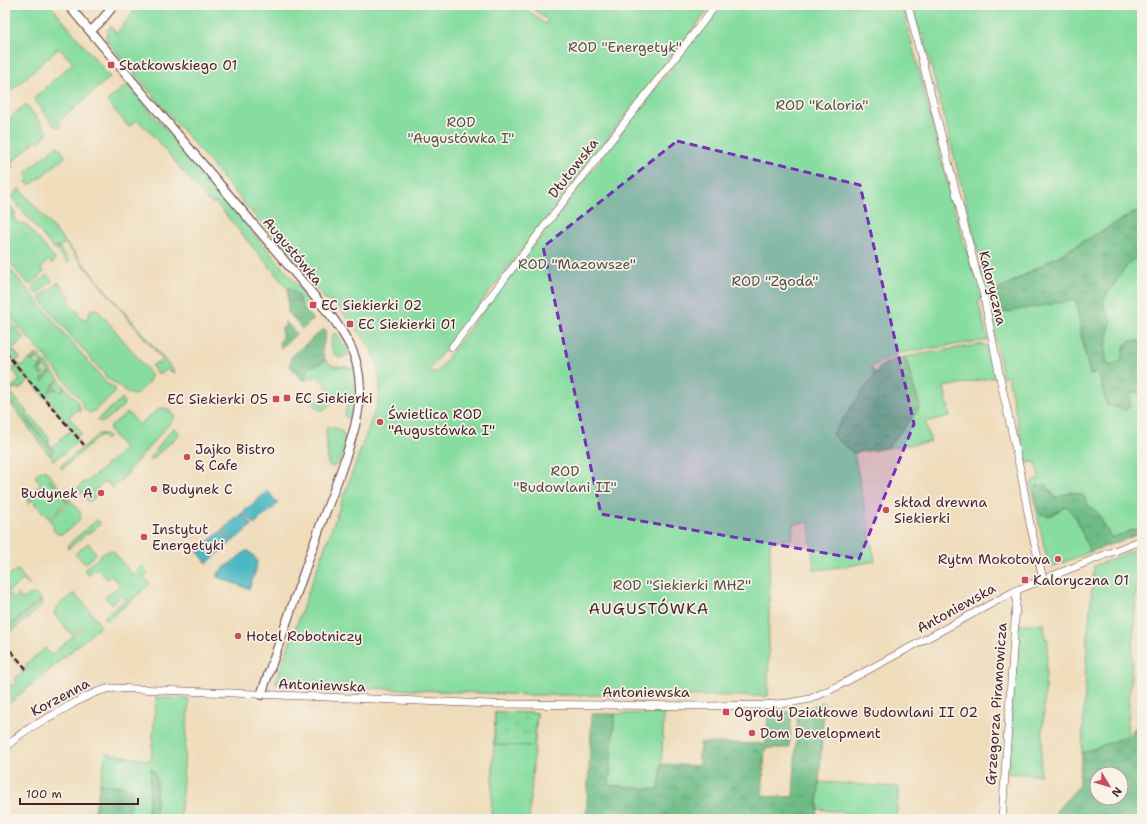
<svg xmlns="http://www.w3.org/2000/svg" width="1147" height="824" font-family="'Shantell Sans',sans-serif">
	<defs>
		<pattern id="forest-crowns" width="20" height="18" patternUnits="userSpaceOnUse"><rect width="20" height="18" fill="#6dbc86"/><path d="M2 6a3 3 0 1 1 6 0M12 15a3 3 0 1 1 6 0" fill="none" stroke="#5c986e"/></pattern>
		<pattern id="wetland-marsh" width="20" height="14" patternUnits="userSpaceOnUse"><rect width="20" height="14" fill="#87dda0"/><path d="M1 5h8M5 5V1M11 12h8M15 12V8" fill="none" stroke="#76bd8a"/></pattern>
	</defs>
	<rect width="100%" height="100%" fill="#f7f3e8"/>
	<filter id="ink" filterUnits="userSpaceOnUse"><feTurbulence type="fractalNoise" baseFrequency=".025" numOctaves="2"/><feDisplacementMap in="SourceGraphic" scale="8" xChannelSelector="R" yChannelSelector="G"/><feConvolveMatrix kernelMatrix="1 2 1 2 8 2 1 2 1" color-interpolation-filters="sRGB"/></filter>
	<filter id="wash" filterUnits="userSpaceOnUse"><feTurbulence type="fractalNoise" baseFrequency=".012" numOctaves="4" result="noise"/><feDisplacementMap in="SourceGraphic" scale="16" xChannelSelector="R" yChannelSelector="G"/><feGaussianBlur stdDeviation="0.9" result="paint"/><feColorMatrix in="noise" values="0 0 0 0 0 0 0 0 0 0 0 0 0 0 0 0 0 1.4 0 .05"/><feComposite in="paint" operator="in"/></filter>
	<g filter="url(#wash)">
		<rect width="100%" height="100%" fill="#efdcba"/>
		<g fill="#87dda0" stroke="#687e66">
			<polygon points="5,5 50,5 110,77 58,122 61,127 59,128 54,126 34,98 73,63 59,48 5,96"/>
			<path d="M139,5H521L545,24L548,20L528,5H709L706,9L708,10L633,106L429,370L437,373L457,345L720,5H902L953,205L973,272L982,266L923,35L919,36L911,5H1142V208L978,301L988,340L904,352L890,357L871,367L875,374L832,435L854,453L875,561L842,567L814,570L809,522L793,524L792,539L770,542L768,696L527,695L277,684L276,681L378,402C381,386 380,367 373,352C372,349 369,345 366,342C356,327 344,314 333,301H327L107,41C105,35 107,31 111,26L116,34Z"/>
			<polygon points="129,86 295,282 308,298 308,301 302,306 298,295 290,287 288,289 216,203 212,203 208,201 150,132 137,120 129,127 107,101 124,87"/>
			<polygon points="26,104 47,132 47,134 39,142 37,140 11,163 14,167 13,168 9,166 9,160 5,158 5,127 13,115"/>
			<polygon points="56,146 60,148 65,156 64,158 32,184 29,184 26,183 28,179 25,173"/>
			<polygon points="19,189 22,191 175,372 175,373 171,371 170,372 167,369 162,373 157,373 152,366 156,362 158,364 163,360 65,243 59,248 70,261 67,263 56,249 59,246 58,245 54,249 11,197"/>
			<polygon points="5,200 15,212 14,219 17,223 26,224 55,259 52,264 49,260 41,268 44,272 31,284 28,284 5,257"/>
			<polygon points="1142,252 1142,341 1129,341 1125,345 1122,360 1112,366 1107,364 1105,351 1111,322 1102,303 1106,296 1128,264"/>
			<polygon points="5,263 106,383 114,387 115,390 114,394 94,411 89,413 84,409 81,400 46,358 48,356 46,355 44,356 5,310"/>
			<polygon points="47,275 52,281 38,293 36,294 32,290 33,286"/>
			<path d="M57,283H59L71,298L68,301L84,320L89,316L90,310L97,309L151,374C151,384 142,389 135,395C124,394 119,383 109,380L39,298Z"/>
			<polygon points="1076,300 1081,333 1090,375 1098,373 1107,405 1130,405 1130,393 1139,392 1142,398 1142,527 1111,538 1098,513 1088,505 1083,495 1071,492 1055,498 1051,490 1050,516 1067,506 1077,520 1090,552 1052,567 1048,565 1031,484 1033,480 1039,479 1036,462 1026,463 1008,376 1003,378 991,317 1000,313"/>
			<polygon points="5,315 24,338 11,350 12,351 13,350 20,358 15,362 5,350 7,349 5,346"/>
			<path d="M335,332L338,335L348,352V355L341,358C329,355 329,341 335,332Z"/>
			<polygon points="983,344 989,347 996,377 944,387 950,416 925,422 931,442 887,448 917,412 920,407 905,357"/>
			<polygon points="36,354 37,355 30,361 31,362 33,360 39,366 41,363 37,359 35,360 34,359 39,355 45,363 37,370 41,375 42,375 38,370 40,368 45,374 48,371 44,367 42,369 41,367 46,363 52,371 41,380 43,382 44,381 43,380 53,372 59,379 52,385 53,387 48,391 49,392 54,388 56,391 57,390 53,385 59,380 65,387 60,392 66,388 77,401 81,410 80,411 78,409 69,417 82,433 78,436 17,365 20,364 22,366"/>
			<path d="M325,360L333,366L348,367L353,370C355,384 360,409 348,419L345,416L348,401L341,396L323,410C315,409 312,404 307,399L312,394L322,404L329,398L325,393L329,389L318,376L306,380V374L309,367L323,362Z"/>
			<polygon points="16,366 28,381 18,390 16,387 10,392 50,439 48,442 53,447 61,441 60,439 70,431 79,441 55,460 51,459 52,458 50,456 53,450 28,420 26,415 13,402 12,404 14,405 15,405 24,416 26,419 51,450 49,455 5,396 5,392 20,381 17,377 18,376 12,369"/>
			<polygon points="123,398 124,403 123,406 105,421 102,422 97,420"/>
			<polygon points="164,408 169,410 175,417 128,471 129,473 121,479 122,480 112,488 106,481 94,491 97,495 89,502 78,489 83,482 84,483 88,481 125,449 110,431 110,426 127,413 130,414 139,425 158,409"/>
			<path d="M326,427C331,427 337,428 341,431C350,440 343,466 331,467L328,464Z"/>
			<polygon points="173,429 176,429 178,431 179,435 150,461 149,460 171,430"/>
			<polygon points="99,434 105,434 109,437 106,440 101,435 62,469 60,467 62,465"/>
			<path d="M43,469L46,472H47L80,512C81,515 81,517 80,519C78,522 65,534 61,534C57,535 55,532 53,529L54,526L49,520L69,503L50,480L49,481L67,502L48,518L37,506L35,505V503L31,499L29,505C25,495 34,490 41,484L35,476Z"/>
			<polygon points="97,520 101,523 88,534 87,533 68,549 69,544 72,541"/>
			<polygon points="88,543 96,553 93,557 85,564 75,554"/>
			<polygon points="1139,548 1127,736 1082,753 1087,643 1094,566"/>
			<polygon points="112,550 133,575 142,566 149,573 144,577 150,584 107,621 104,617 126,599 122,595 112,604 110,603 105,597 121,585 111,576 107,579 97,568 88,575 84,570 104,553"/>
			<polygon points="16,570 18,570 30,585 28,585 23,580 9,591 5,587 5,579"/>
			<path d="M5,589L13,598L18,594L22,600C28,594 35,591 41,599L5,629Z"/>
			<path d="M73,594C83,599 94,617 101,626L5,707V689L11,684L14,686L17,683L14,679L27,668L25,665L45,648L51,655L83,628L81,627L72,635L54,614C55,606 67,599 73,594Z"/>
			<polygon points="42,600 43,605 5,637 5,631"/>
			<polygon points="1044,623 1045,639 1048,639 1040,775 1007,773 1017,625"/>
			<polygon points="156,697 189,699 180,819 155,819 157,783 151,770 148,814 146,819 128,819 129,814 100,784 106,753 151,761"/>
			<polygon points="495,712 537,713 529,819 491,819"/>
			<polygon points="664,713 660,790 609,785 615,714"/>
			<polygon points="819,782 899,787 896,819 818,809"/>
		</g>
		<g fill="url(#forest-crowns)" stroke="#5c6e58" fill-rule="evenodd">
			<polygon points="1142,208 1142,252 1128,264 1106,296 1103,303 1111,322 1105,351 1107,364 1112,366 1121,360 1125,345 1129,341 1142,341 1142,398 1139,392 1130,393 1130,405 1126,410 1107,405 1098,373 1090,375 1081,333 1076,300 1000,313 991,317 987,297"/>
			<polygon points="290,287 298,295 302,306 313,320 302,329 288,312 288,289"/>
			<polygon points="285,321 296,333 295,335 281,348 279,342 282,340 282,327 285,328"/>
			<path d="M322,330H325L326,332L322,350L325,360L317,365C308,365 307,372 306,380L303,381L290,366L291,357Z"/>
			<path d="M905,357L920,407L917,412L887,448L854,453L832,435L880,367C888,362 895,358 905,357Z"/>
			<polygon points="1046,485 1055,498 1071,492 1083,495 1088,505 1098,513 1111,538 1142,527 1142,533 1090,552 1077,520 1067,506 1050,516 1040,514 1034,498 1037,486"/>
			<polygon points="824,702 817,819 586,819 592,714 615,714 609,785 659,790 661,764 698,766 700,743 766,744 768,712 792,712 789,748 765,748 762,796 793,797 798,711"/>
			<path d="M1142,720V819H1051L1059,808L1079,786V779L1082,753L1127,736ZM1097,774H1121V798H1097Z"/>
			<polygon points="151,769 155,772 157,783 155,819 146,819 148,814"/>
			<polygon points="100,784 123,786 132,790 128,819 93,819"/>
		</g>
		<polygon fill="url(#wetland-marsh)" stroke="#687e66" points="495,712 537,713 534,746 494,745"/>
		<g fill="#49b7c2" stroke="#4a6b76">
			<polygon points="268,491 278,504 254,524 243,512"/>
			<polygon points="242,513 252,525 232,542 222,530"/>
			<polygon points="221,531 231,543 207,563 197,551"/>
			<polygon points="246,551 249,551 257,560 256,570 249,589 217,577 218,573"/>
		</g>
	</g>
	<g filter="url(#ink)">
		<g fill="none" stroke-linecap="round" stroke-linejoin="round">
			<g stroke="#633b40" stroke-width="8">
				<g id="minor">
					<polyline points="908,5 977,275 983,292 999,373 1021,474 1030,524 1043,579"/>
					<polyline points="452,347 573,189 716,5"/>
					<path d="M5,753C7,747 11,742 16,738C27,728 41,722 53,715C72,705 91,691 113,688L490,704L707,706L762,705L788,703L810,699L838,686L1017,590L1142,540"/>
					<polyline points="1002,819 1017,590"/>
				</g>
			</g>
			<g stroke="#633b40" stroke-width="10">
				<g id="tertiary">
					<path d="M68,5L332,317C349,341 359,357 360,388C360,414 352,438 344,462C337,483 329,503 321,524C301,581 281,638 261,695"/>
					<polyline points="91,31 101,21 114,5"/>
				</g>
			</g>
			<use href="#minor" stroke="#fff" stroke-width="7"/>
			<use href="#tertiary" stroke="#fff" stroke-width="8"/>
			<g stroke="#4a1f2b" stroke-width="2.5" stroke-dasharray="6 3" stroke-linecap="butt">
				<polyline points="5,352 84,445"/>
				<polyline points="5,644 28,671"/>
			</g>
		</g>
	</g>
	<path fill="#7b2cbf" fill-opacity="0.2" stroke="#7b2cbf" stroke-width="3" stroke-dasharray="8 5" stroke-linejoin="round" d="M677,141L860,185L914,424L859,559L601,514L543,247Z"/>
	<g fill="#d1495b" stroke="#f7f3e8" stroke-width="1.5">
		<rect x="107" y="61" width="8" height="8" rx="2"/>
		<rect x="309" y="301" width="8" height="8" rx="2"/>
		<rect x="346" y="320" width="8" height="8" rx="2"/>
		<rect x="283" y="394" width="8" height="8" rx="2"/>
		<rect x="272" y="395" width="8" height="8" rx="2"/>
		<circle cx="380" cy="422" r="4"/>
		<circle cx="187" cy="457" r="4"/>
		<circle cx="154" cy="489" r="4"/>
		<circle cx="101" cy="493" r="4"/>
		<circle cx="886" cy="510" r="4"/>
		<circle cx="144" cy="537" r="4"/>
		<circle cx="1058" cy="559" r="4"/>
		<rect x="1021" y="576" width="8" height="8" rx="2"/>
		<circle cx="238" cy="636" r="4"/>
		<rect x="722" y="708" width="8" height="8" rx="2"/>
		<circle cx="752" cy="733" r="4"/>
	</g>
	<g text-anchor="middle" stroke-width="3.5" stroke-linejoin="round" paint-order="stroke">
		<g font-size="14" fill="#594e48" stroke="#f7f3e8">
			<text x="625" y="52">ROD "Energetyk"</text>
			<text x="822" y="110">ROD "Kaloria"</text>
			<text x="461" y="127">ROD<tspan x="461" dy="16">"Augustówka I"</tspan></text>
			<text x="577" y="269">ROD "Mazowsze"</text>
			<text x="775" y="286">ROD "Zgoda"</text>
			<text x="565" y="476">ROD<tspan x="565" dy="16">"Budowlani II"</tspan></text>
			<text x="682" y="590">ROD "Siekierki MHZ"</text>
		</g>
		<g font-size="14" fill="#4a1f2b" stroke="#f7f3e8" text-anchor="start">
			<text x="119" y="70">Statkowskiego 01</text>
			<text x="321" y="310">EC Siekierki 02</text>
			<text x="358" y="329">EC Siekierki 01</text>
			<text x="295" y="403">EC Siekierki</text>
			<text x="268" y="404" text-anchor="end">EC Siekierki 05</text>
			<text x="388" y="419">Świetlica ROD<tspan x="388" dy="16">"Augustówka I"</tspan></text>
			<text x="195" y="454">Jajko Bistro<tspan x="195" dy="16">&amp; Cafe</tspan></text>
			<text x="162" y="494">Budynek C</text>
			<text x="93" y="498" text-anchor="end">Budynek A</text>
			<text x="894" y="507">skład drewna<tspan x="894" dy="16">Siekierki</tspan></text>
			<text x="152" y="534">Instytut<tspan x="152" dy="16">Energetyki</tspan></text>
			<text x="1050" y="564" text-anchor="end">Rytm Mokotowa</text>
			<text x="1033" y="585">Kaloryczna 01</text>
			<text x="246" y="641">Hotel Robotniczy</text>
			<text x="734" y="717">Ogrody Działkowe Budowlani II 02</text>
			<text x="760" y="738">Dom Development</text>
		</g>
		<g font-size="14" fill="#4a1f2b" stroke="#f7f3e8">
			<text transform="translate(573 168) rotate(-52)" y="5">Dłutowska</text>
			<text transform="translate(293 251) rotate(50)" y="5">Augustówka</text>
			<text transform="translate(993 288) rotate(76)" y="5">Kaloryczna</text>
			<text transform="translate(956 608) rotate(-29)" y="5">Antoniewska</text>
			<text transform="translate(322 685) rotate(2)" y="5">Antoniewska</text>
			<text x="646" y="697">Antoniewska</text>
			<text transform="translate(60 697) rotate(-28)" y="5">Korzenna</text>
			<text transform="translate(996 704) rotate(-86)" y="5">Grzegorza Piramowicza</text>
		</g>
		<g font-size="16" letter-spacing="1" fill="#4a1f2b" stroke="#f7f3e8">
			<text x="649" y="614">AUGUSTÓWKA</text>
		</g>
	</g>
	<rect width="1147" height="824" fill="none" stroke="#f7f3e8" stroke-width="20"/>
	<g transform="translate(1109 786) rotate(128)"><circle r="19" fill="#f7f3e8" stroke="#b29e9c"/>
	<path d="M0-3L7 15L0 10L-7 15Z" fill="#d1495b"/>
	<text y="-6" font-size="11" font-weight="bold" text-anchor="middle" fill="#4a1f2b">N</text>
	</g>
	<path d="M20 798v6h118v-6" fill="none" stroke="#4a1f2b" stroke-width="2"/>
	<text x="26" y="798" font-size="12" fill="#4a1f2b" stroke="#f7f3e8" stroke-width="3" paint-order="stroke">100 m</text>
</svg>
